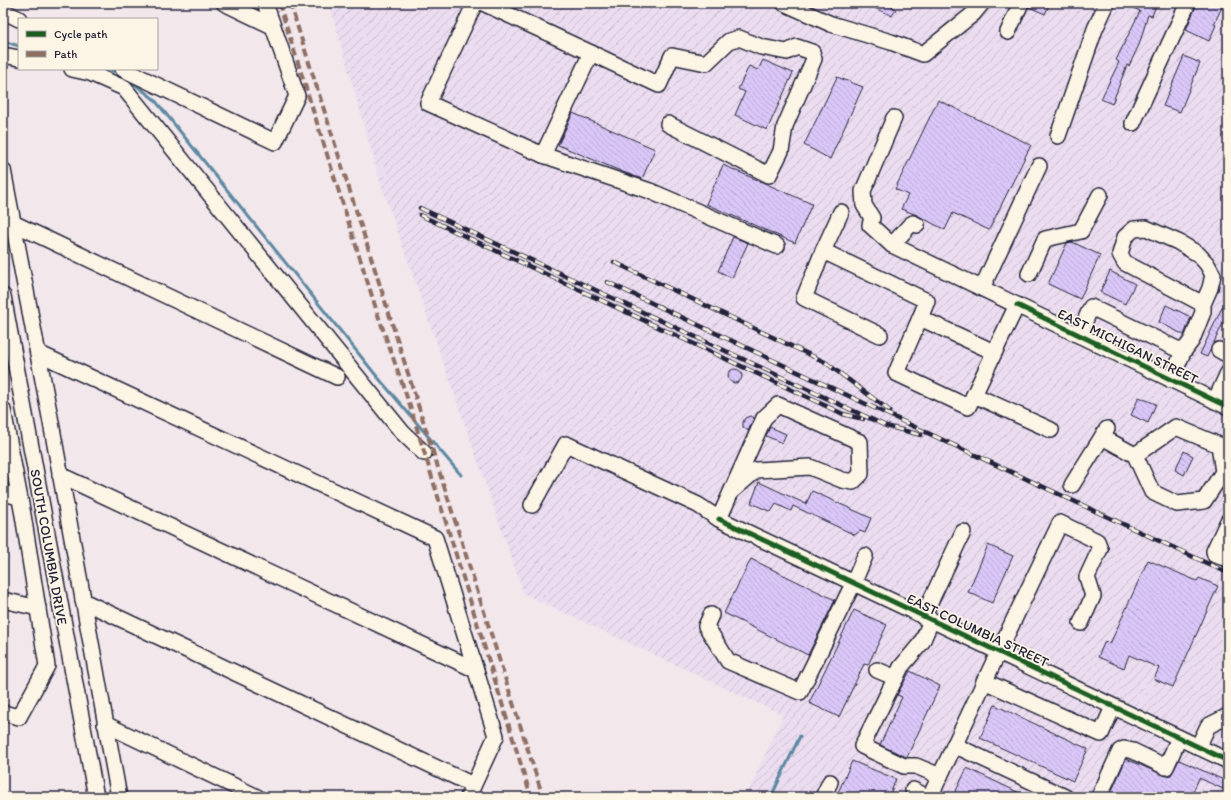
<svg xmlns="http://www.w3.org/2000/svg" width="1231" height="800" font-family="Itim,sans-serif">
	<defs>
		<pattern id="industrial-furrows" width="10" height="10" patternUnits="userSpaceOnUse"><rect width="10" height="10" fill="#ebddef"/><path d="M-1 1l2-2M0 10L10 0M9 11l2-2" fill="none" stroke="#c9bdce"/></pattern>
		<pattern id="building-back-hatch" width="6" height="6" patternUnits="userSpaceOnUse"><rect width="6" height="6" fill="#dac7f8"/><path d="M-1 5l2 2M0 0l6 6M5-1l2 2" fill="none" stroke="#bbabd6"/></pattern>
	</defs>
	<rect width="100%" height="100%" fill="#f2e7eb"/>
	<filter id="ink" filterUnits="userSpaceOnUse"><feTurbulence type="fractalNoise" baseFrequency=".025" numOctaves="2"/><feDisplacementMap in="SourceGraphic" scale="8" xChannelSelector="R" yChannelSelector="G"/><feConvolveMatrix kernelMatrix="1 2 1 2 8 2 1 2 1" color-interpolation-filters="sRGB"/></filter>
	<g filter="url(#ink)">
		<polygon fill="url(#industrial-furrows)" points="329,3 1228,3 1228,797 746,797 783,715 524,594 380,181"/>
		<g fill="none" stroke-linecap="round" stroke-linejoin="round">
			<g stroke="#5d89a2" stroke-width="3">
				<polyline points="3,41 19,46"/>
				<polyline points="106,69 120,73"/>
				<polyline points="129,80 154,99 375,374 461,475"/>
				<polyline points="771,797 800,736"/>
			</g>
		</g>
		<g fill="url(#building-back-hatch)" stroke="#22223b">
			<polygon points="864,3 884,3 896,9 892,16"/>
			<polygon points="1030,3 1050,3 1045,14 1029,7"/>
			<polygon points="1122,3 1157,3 1152,16 1148,15 1139,45 1129,66 1127,65 1112,104 1101,99 1119,62 1116,60 1140,11"/>
			<polygon points="1197,3 1224,3 1214,24 1216,25 1209,41 1186,30"/>
			<polygon points="1184,56 1200,63 1180,112 1163,106"/>
			<polygon points="763,60 793,73 767,130 735,115 745,92 738,89 749,66 758,70"/>
			<polygon points="837,77 863,87 830,159 804,145"/>
			<polygon points="938,100 1031,145 989,230 953,213 945,230 917,215 901,209 908,195 895,189"/>
			<polygon points="573,113 655,149 642,179 623,172 558,145"/>
			<polygon points="723,165 812,204 795,243 706,204"/>
			<polygon points="733,237 748,243 732,278 718,271"/>
			<polygon points="1072,242 1100,255 1080,299 1048,284 1067,243"/>
			<polygon points="1110,271 1135,284 1125,304 1100,292"/>
			<polygon points="1228,295 1228,313 1207,357 1200,354"/>
			<polygon points="1166,305 1191,317 1184,335 1159,322"/>
			<circle cx="735" cy="376" r="7"/>
			<polygon points="1139,397 1156,404 1148,423 1131,415"/>
			<polygon points="750,416 754,418 748,431 743,427 743,422 745,418"/>
			<polygon points="770,427 786,434 782,443 766,436"/>
			<polygon points="1184,451 1193,456 1184,475 1175,470"/>
			<polygon points="759,482 806,504 812,491 871,518 865,533 860,531 855,535 793,506 791,511 776,504 771,512 751,503"/>
			<polygon points="988,545 1013,556 992,603 968,592"/>
			<polygon points="751,559 835,600 808,655 724,613"/>
			<polygon points="1148,560 1197,581 1199,578 1218,586 1173,687 1154,679 1159,668 1129,655 1124,668 1098,657 1105,641 1110,644"/>
			<polygon points="854,610 887,625 868,665 864,664 839,717 809,703"/>
			<polygon points="910,671 940,686 907,757 906,757 880,745 902,697 897,695"/>
			<polygon points="995,705 1088,749 1073,781 980,738"/>
			<polygon points="1126,759 1166,776 1171,775 1179,760 1226,781 1223,789 1199,778 1191,797 1109,797"/>
			<polygon points="852,761 896,779 889,797 836,797"/>
			<polygon points="967,768 1028,797 953,797"/>
		</g>
		<g fill="none" stroke-linecap="round" stroke-linejoin="round">
			<g stroke="#22223b" stroke-width="18">
				<g id="minor">
					<polyline points="224,3 272,26"/>
					<polyline points="475,3 428,103 543,155"/>
					<polyline points="483,3 591,53"/>
					<polyline points="784,3 831,24 891,42 923,54 973,14 982,3"/>
					<polyline points="3,11 19,19"/>
					<polyline points="1008,32 1021,3"/>
					<polyline points="3,55 19,58"/>
					<polyline points="72,69 90,73 124,88 402,432 424,453"/>
					<polyline points="123,69 275,142 297,96 265,3"/>
					<polyline points="894,118 863,191 864,205 872,218 870,225 892,245 1228,407"/>
					<polyline points="1133,123 1188,3"/>
					<polyline points="668,124 769,175 781,151 785,126 814,59 812,52 797,47 787,52 761,47 739,38 729,41 706,63 672,56 659,85 591,53 543,155 650,191 777,246"/>
					<polyline points="1058,136 1095,29 1107,3"/>
					<polyline points="3,170 50,417 119,797"/>
					<polyline points="13,223 337,377"/>
					<polyline points="892,245 910,225 913,223 917,225"/>
					<polyline points="823,251 841,212"/>
					<polyline points="1029,274 1045,239 1081,231 1100,195"/>
					<polyline points="982,288 1039,166"/>
					<polyline points="3,296 96,797"/>
					<polyline points="1017,305 974,395 1051,430"/>
					<polyline points="920,318 896,373 968,407 974,395"/>
					<polyline points="880,335 804,298 823,251 927,301 920,318 994,352"/>
					<polyline points="1079,335 1091,307 1183,352 1171,380"/>
					<polyline points="1219,350 1228,355"/>
					<polyline points="1183,352 1192,340 1203,312 1203,304 1210,288 1213,275 1207,264 1198,254 1178,242 1146,228 1134,229 1125,237 1120,254 1125,263 1203,304"/>
					<polyline points="38,353 435,538 496,736 468,797"/>
					<polyline points="1215,401 1228,373"/>
					<polyline points="3,410 23,515 47,666 19,717 3,713"/>
					<polyline points="1107,429 1102,437 1135,455 1152,492 1177,504 1204,501 1223,472 1219,445 1176,427 1135,455"/>
					<polyline points="60,475 476,670"/>
					<polyline points="1072,485 1102,437"/>
					<polyline points="3,493 19,497"/>
					<polyline points="532,505 566,444 698,505 719,519 1228,761"/>
					<polyline points="719,519 764,418 778,405 860,442 861,474 853,482 842,480 810,467 756,470 732,491"/>
					<polyline points="1228,521 1214,551 1215,555 1228,559"/>
					<polyline points="3,600 38,608"/>
					<polyline points="83,601 473,785"/>
					<polyline points="711,615 706,626 728,661 800,692 853,584 865,556"/>
					<polyline points="923,617 963,532"/>
					<polyline points="931,621 922,642 901,667 862,746 904,766 916,766 940,776"/>
					<polyline points="877,670 896,678"/>
					<polyline points="984,681 1101,734 1113,707"/>
					<polyline points="105,724 257,797"/>
					<polyline points="954,745 1065,797"/>
					<polyline points="1198,747 1208,726 1228,716"/>
					<polyline points="913,790 927,797"/>
					<polyline points="823,797 830,782"/>
					<polyline points="930,797 998,653 1060,523 1097,541 1100,549 1087,577 1093,596 1081,623"/>
					<polyline points="1099,797 1120,751 1124,749 1133,751 1166,767 1179,738"/>
				</g>
			</g>
			<use href="#minor" stroke="#fcf5e5" stroke-width="15"/>
			<g stroke="#22223b" stroke-width="4.5">
				<g id="rail">
					<polyline points="420,208 886,426 921,435"/>
					<polyline points="420,215 843,414 863,419"/>
					<polyline points="614,262 825,362 890,411"/>
					<polyline points="607,282 917,428 1228,573"/>
				</g>
			</g>
			<use href="#rail" stroke="#fcf5e5" stroke-width="3" stroke-dasharray="9" stroke-linecap="butt"/>
			<g stroke="#8d6e63" stroke-width="4" stroke-dasharray="8 4" stroke-linecap="butt">
				<polyline points="279,3 378,315 409,403 531,797"/>
				<polyline points="290,3 543,797"/>
			</g>
			<g stroke="#fcf5e5" stroke-width="8">
				<g id="cycleway">
					<polyline points="1017,305 1228,407"/>
					<polyline points="719,519 1228,761"/>
				</g>
			</g>
			<use href="#cycleway" stroke="#1b5e20" stroke-width="5"/>
		</g>
	</g>
	<g text-anchor="middle" stroke-width="3.5" stroke-linejoin="round" paint-order="stroke">
		<g font-size="14" fill="#22223b" stroke="#fcf5e5">
			<text transform="translate(1128 346) rotate(26)" y="5">EAST MICHIGAN STREET</text>
			<text transform="translate(49 547) rotate(80)" y="5">SOUTH COLUMBIA DRIVE</text>
			<text transform="translate(978 630) rotate(25)" y="5">EAST COLUMBIA STREET</text>
		</g>
	</g>
	<rect width="1231" height="800" fill="none" stroke="#fcf5e5" stroke-width="16"/>
	<rect x="8" y="8" width="1215" height="784" fill="none" stroke="#22223b" stroke-width="1.5" filter="url(#ink)"/>
	<rect x="18" y="18" width="140" height="52" fill="#fcf5e5" stroke="#a5a1a1"/>
	<rect x="26" y="31" width="20" height="6" fill="#1b5e20" stroke="#a5a1a1"/>
	<text x="54" y="38" font-size="12" fill="#22223b">Cycle path</text>
	<rect x="26" y="51" width="20" height="6" fill="#8d6e63" stroke="#a5a1a1"/>
	<text x="54" y="58" font-size="12" fill="#22223b">Path</text>
</svg>
